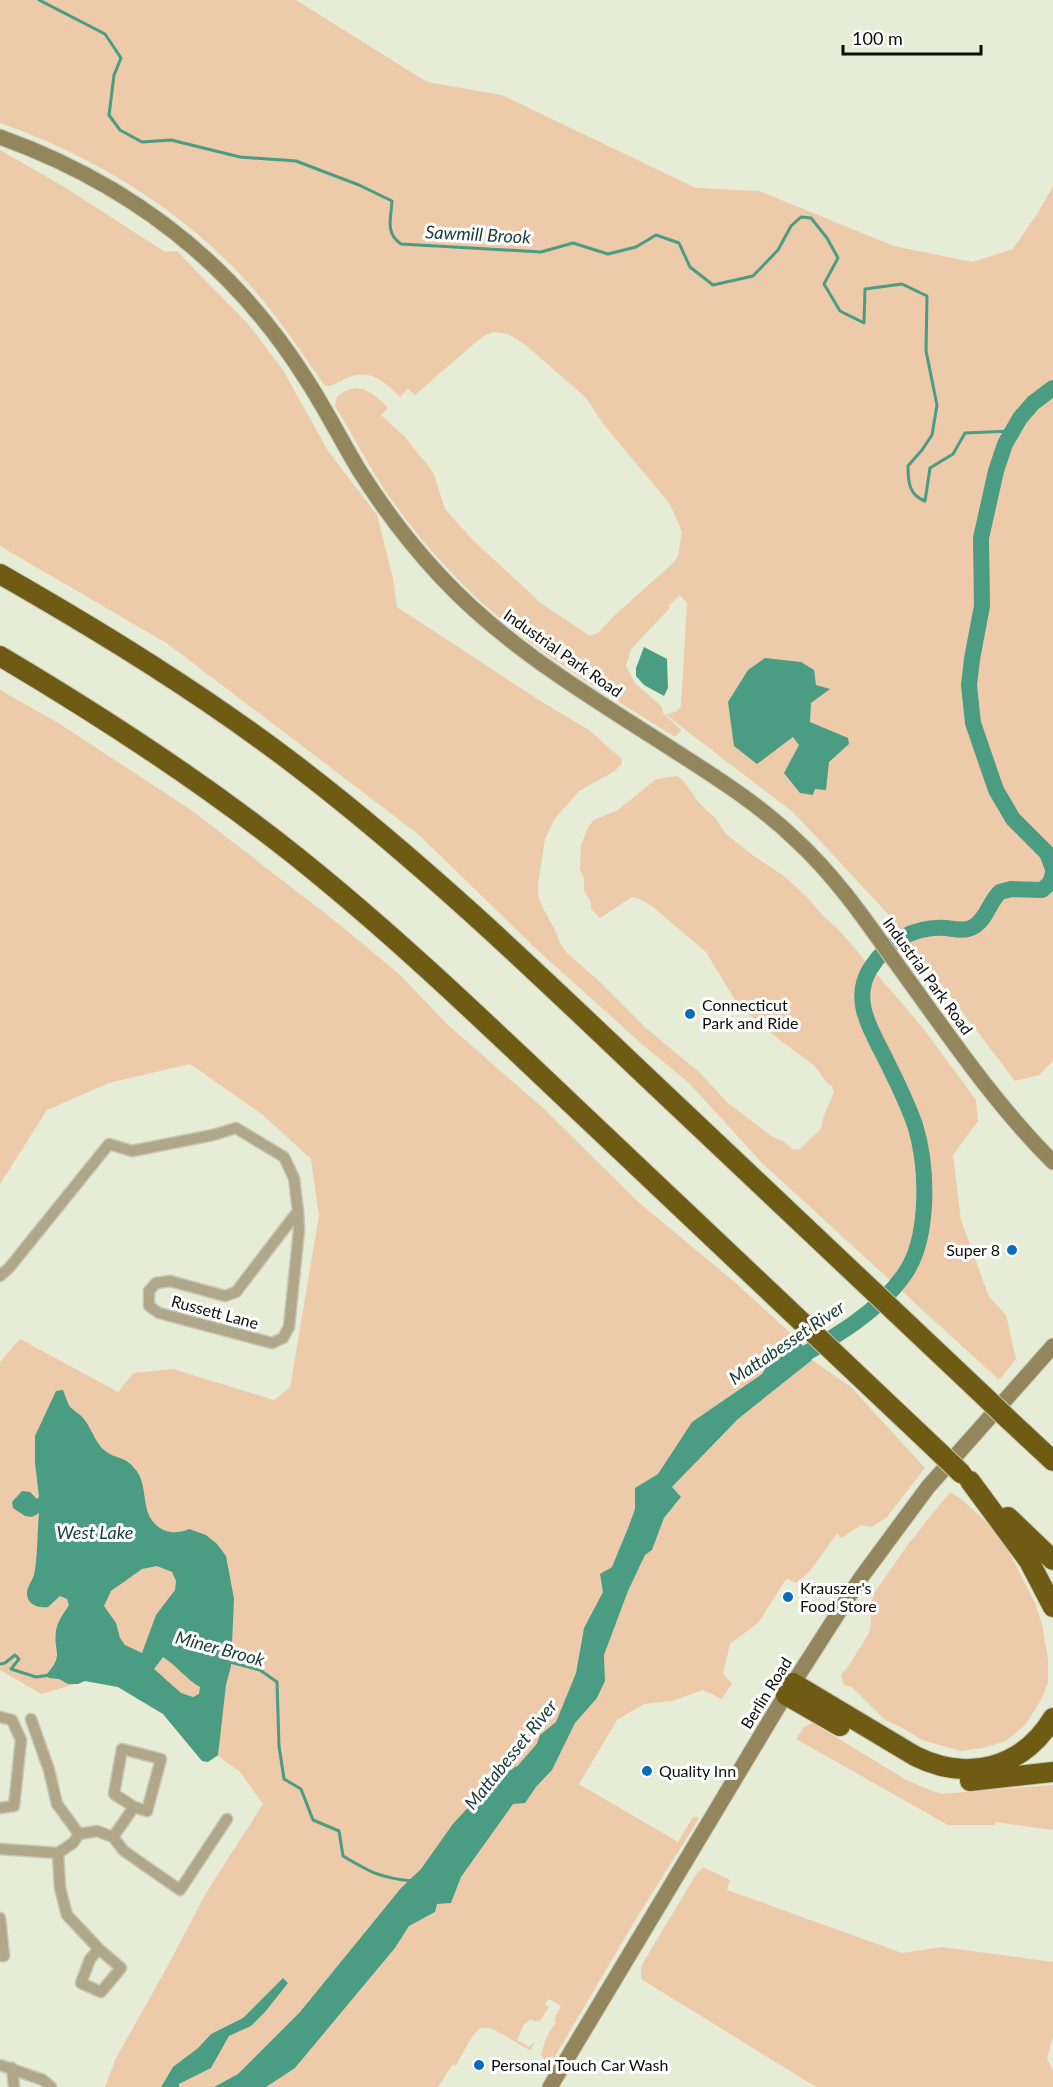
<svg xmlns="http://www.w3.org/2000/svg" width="1053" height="2087" font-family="Lato,sans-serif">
	<rect width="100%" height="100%" fill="#e7ecd6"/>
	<g fill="#edcaaa">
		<path d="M0,0H296L427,82L502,95L696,188L759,191L894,246L972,262L1013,249L1039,211L1053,186V1061L1039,1075L1015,1081L888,914L794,813L666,715L677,711L681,706L687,603L680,595L668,606L670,608L631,649L626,666L635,683L662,707L663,713L681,730L675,737C596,687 512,639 449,570C428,548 409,524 391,499C370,470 354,436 335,406L337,397C358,379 372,392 388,408L381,415L405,437L433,472L445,509L473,540L542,604L590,636L598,633L614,616L675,561L678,556L682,532L670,504L604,425L586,398L527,346L508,334L494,332L483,336L415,395L408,389L400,397C383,381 371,368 347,378C339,381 334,386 325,386C295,343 266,299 229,263C164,199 85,153 0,123Z"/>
		<polygon points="0,150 66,188 165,252 177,251 249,325 283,370 328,451 377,515 393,578 397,607 542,702 589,730 622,759 622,763 615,771 579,791 554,820 545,839 538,885 538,896 542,906 557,934 559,942 567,953 600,982 646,1028 699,1072 727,1102 771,1136 783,1141 793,1150 800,1149 821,1129 824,1115 834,1092 832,1086 826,1082 815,1066 777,1038 738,1005 706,952 653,907 640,899 632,897 600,918 591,909 591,902 584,891 584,878 580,870 581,845 588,827 594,820 618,810 656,779 677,776 683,780 699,803 716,819 726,834 754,856 784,876 807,897 825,918 838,929 923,1028 976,1100 978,1121 953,1155 961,1220 989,1297 1006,1315 1016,1359 999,1380 762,1163 689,1083 644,1046 533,946 418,834 168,644 0,546"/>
		<polygon points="0,690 60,724 194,812 340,925 398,973 448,1025 543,1108 637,1201 737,1284 801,1343 774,1354 762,1374 692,1422 658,1474 635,1488 635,1509 603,1592 584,1628 576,1673 556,1723 540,1736 528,1768 521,1776 511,1783 507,1776 518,1769 515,1766 452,1825 421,1869 401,1888 300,2012 238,2074 214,2087 179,2087 179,2084 211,2068 229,2036 251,2026 265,2012 287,1983 283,1978 243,2018 211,2034 198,2048 173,2067 161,2087 105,2087 116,2058 165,1971 206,1893 263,1804 240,1772 218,1756 208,1762 202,1761 163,1714 118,1687 85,1681 41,1694 0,1670 0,1362 20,1339 118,1392 133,1373 173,1369 274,1400 290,1388 319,1216 311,1159 263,1115 190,1064 109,1083 47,1110 0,1184"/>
		<path d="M812,1360L851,1387L925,1468L887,1517L872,1527L861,1525L842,1538L837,1534L809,1572L796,1583L787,1578L758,1623L730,1644L723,1674L732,1683L722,1699L703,1690L672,1701L644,1704L617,1720L579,1784L678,1842L693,1817H698V1820L636,1919L554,2058L545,2060L541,2055L546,2038L556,2022L554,2020L561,2006L549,1999L545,2004L549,2007L540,2021L538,2020L536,2022L530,2019L527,2023L524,2024L517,2040L529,2047L535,2042L530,2050C518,2046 490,2021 479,2029C471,2036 461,2056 456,2066L453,2064L438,2087H266L295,2068L395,1948L409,1926L435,1912L436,1904L451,1903L461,1877L513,1803H525L536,1787L552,1770L575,1723L597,1698L605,1681L604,1655L628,1591L645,1555L652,1550L664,1518L681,1498L672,1487L738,1419Z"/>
		<polygon points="950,1492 960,1498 996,1531 1011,1556 1035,1603 1042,1624 1048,1660 1048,1683 1041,1700 1025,1725 1006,1741 983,1748 961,1751 922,1740 901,1727 885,1720 852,1687 844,1685 841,1676 843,1672 848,1667 869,1633 871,1624 870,1606 875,1592 909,1543"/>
		<polygon points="813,1723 908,1781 941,1794 1053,1785 1053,1830 995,1822 995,1825 948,1825 796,1739 804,1727"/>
		<polygon points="703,1867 730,1880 727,1890 902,1953 942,1947 1053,1962 1053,2036 1047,2059 1053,2070 1053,2087 816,2087 641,1979 641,1968 644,1961 697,1873"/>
	</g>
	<g fill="#4a9c83" fill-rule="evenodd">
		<polygon points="644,647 667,659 668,688 664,696 644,685 636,676 636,668"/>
		<polygon points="765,658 801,662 814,670 816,685 830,689 811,703 810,722 848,738 849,744 829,762 826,790 815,789 813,795 800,793 784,773 799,745 793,737 757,764 734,746 728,702 748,670"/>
		<polygon points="801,1343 812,1360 738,1419 672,1487 681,1497 664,1518 652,1550 645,1555 628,1591 604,1655 605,1681 597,1698 575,1723 552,1770 536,1787 525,1803 513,1804 461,1877 451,1903 437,1904 435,1912 409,1926 395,1948 295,2068 266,2087 214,2087 238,2074 300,2012 401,1888 421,1869 452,1825 485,1789 516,1766 518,1769 507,1777 512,1783 521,1776 528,1768 540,1735 556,1722 576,1673 584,1628 603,1592 600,1574 612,1567 628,1528 635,1509 635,1488 658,1474 692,1422 762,1374 774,1354"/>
		<path d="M63,1390C65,1395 67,1402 70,1407C74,1411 80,1414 84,1419C92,1429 96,1446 108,1453C118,1459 126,1457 135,1469C149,1485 140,1509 155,1524C165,1534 177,1534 189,1529L206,1535L217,1544L226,1556L234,1599L231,1666L226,1685L218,1755L208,1762L202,1761L163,1714L118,1687L85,1681L78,1684H68L59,1679L49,1678L46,1675C65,1654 53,1653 56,1631C58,1620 64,1613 69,1605L67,1599L60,1596L48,1607C38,1608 27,1605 27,1593C27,1587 32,1581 34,1575C38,1555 37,1534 39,1513L32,1517L25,1516L13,1508L12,1502L22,1491L30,1492L37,1499L39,1497L35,1463V1436L56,1391ZM157,1566L172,1572L176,1581L175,1590L156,1615L142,1653L125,1645L120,1638L116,1623L104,1606L111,1591L142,1569ZM163,1657C177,1666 186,1679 200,1687L199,1694L193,1697L181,1693L154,1669Z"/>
		<polygon points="283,1978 288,1983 265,2012 251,2026 229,2036 211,2068 179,2084 179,2087 161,2087 173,2067 198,2048 211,2034 243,2018"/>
	</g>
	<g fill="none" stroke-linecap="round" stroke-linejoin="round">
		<g stroke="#4a9c83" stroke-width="3">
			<path d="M39,0L105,34L121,58L114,75L109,115L120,130L142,142L171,140L240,157L296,161L359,185L392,201C391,219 385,233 401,244L541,252L573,243L608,254L636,247L656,235L679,243L690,267L713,285L753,276L778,250L791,226L801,217L811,218L827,238L838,258L824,284L840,311L864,323L865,289L902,284L927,296L926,351L937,405L932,435L922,450L908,466C908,482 909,495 925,501L930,468L953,454L965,433L1012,431"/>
			<path d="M230,1662L260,1670L277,1682L279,1746L284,1779L301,1789L313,1820L339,1831L343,1856C370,1872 380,1878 412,1881"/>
			<polyline points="0,1664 5,1663 15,1655 19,1659 11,1669 36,1677 50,1675"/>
		</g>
		<g stroke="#4a9c83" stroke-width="16">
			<polyline points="1053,388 1033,403 1020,418 1005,444 996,471 981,538 982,606 972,659 969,685 973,723 996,790 1013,819 1047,853 1053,869"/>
			<path d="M789,1363C829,1340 877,1314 904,1275C930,1239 928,1167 915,1125C907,1102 896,1080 885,1058C871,1030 851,1000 870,969C887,942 913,926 946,928C955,929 964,932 973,927C987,919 989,902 1000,892L1011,889L1042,890L1050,883L1053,873"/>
			<polyline points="501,1797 543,1749"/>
		</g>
		<g stroke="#c4c8b5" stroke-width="13">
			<g id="street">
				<polyline points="0,1276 9,1268 109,1144 132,1151 213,1135 236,1128 284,1157 294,1178 298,1211 236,1292 225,1296 170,1281 156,1283 149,1291 149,1306 159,1313 272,1343 283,1338 289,1327 299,1230 298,1211"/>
				<polyline points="0,1717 12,1720 21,1740 14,1806 0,1808"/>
				<polyline points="31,1719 49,1770 57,1804 79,1834"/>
				<polyline points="113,1837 134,1807 147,1811 161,1759 122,1749 114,1794 134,1807"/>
				<polyline points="0,1849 58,1853 73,1843 79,1834 97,1831 113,1837 124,1851 180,1890 227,1819"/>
				<polyline points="58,1853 60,1888 67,1915 99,1949 90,1959 81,1983 101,1992 121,1968 99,1949"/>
				<polyline points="0,1918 4,1956 0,1956"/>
				<polyline points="0,2065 43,2080 51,2087"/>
				<polyline points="12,2068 14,2087"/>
			</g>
		</g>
		<g stroke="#c4c8b5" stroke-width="17">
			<g id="secondary">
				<path d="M0,137C128,183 233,263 306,379C325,408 341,440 359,470C383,508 410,544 441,577C508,649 593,698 675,751C717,778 760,805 796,840C833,874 862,915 891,956C943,1027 991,1100 1053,1162"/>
				<polyline points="550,2087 778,1707 860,1579 928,1487 1053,1346"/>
			</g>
		</g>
		<g stroke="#c4c8b5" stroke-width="22">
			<g id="highway">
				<path d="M0,574C103,633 204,695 298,767C418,859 527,963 636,1067C752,1177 868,1286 984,1396"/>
				<path d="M0,656C103,717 203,782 297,857C397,937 489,1026 582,1114C700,1226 818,1338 937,1450"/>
				<polyline points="1009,1420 1053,1461"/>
				<polyline points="970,1481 1029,1561 1053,1607"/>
				<polyline points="1008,1517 1053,1560"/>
				<path d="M793,1683L915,1756C967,1782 1022,1769 1053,1718"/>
				<polyline points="786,1695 840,1726"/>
				<polyline points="970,1781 1053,1772"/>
			</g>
		</g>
		<use href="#street" stroke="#b0a78b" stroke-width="10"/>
		<use href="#secondary" stroke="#94865c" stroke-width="15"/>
		<use href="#highway" stroke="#6f5b13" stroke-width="20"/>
		<g stroke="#c4c8b5" stroke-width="22" stroke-linecap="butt">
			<g id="highway-bridge">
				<polyline points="984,1396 1009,1420"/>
				<polyline points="937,1450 962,1474"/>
			</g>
		</g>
		<use href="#highway-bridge" stroke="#6f5b13" stroke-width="20"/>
	</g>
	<g fill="#096cb8" stroke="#fff" stroke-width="2">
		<circle cx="690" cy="1014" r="6"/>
		<circle cx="1012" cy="1250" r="6"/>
		<circle cx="788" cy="1597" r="6"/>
		<circle cx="647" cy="1771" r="6"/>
		<circle cx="479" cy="2065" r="6"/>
	</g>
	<g text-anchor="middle" stroke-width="6" stroke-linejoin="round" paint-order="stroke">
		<g font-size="16" fill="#0c0e07" stroke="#fff">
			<text transform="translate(563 653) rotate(35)" y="6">Industrial Park Road</text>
			<text transform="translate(928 976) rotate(54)" y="6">Industrial Park Road</text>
			<text transform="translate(215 1312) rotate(15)" y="6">Russett Lane</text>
			<text transform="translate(766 1693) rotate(-58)" y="6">Berlin Road</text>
		</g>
		<g font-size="16" fill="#0c0e07" stroke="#fff" text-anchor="start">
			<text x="702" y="1011">Connecticut<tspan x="702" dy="18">Park and Ride</tspan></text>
			<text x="1000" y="1256" text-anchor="end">Super 8</text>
			<text x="800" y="1594">Krauszer's<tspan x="800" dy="18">Food Store</tspan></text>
			<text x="659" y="1777">Quality Inn</text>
			<text x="491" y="2071">Personal Touch Car Wash</text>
		</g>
		<g font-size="18" font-style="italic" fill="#1b4035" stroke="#fff">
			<text transform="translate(478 235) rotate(3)" y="6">Sawmill Brook</text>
			<text transform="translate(787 1343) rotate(-34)" y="6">Mattabesset River</text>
			<text x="95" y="1539">West Lake</text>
			<text transform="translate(220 1649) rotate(15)" y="6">Miner Brook</text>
			<text transform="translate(511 1755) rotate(-51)" y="6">Mattabesset River</text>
		</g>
	</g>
	<path d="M843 45v9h138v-9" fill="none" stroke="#0c0e07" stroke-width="3"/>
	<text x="852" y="45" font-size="18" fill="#0c0e07" stroke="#ffffff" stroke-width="4.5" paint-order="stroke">100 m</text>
</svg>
